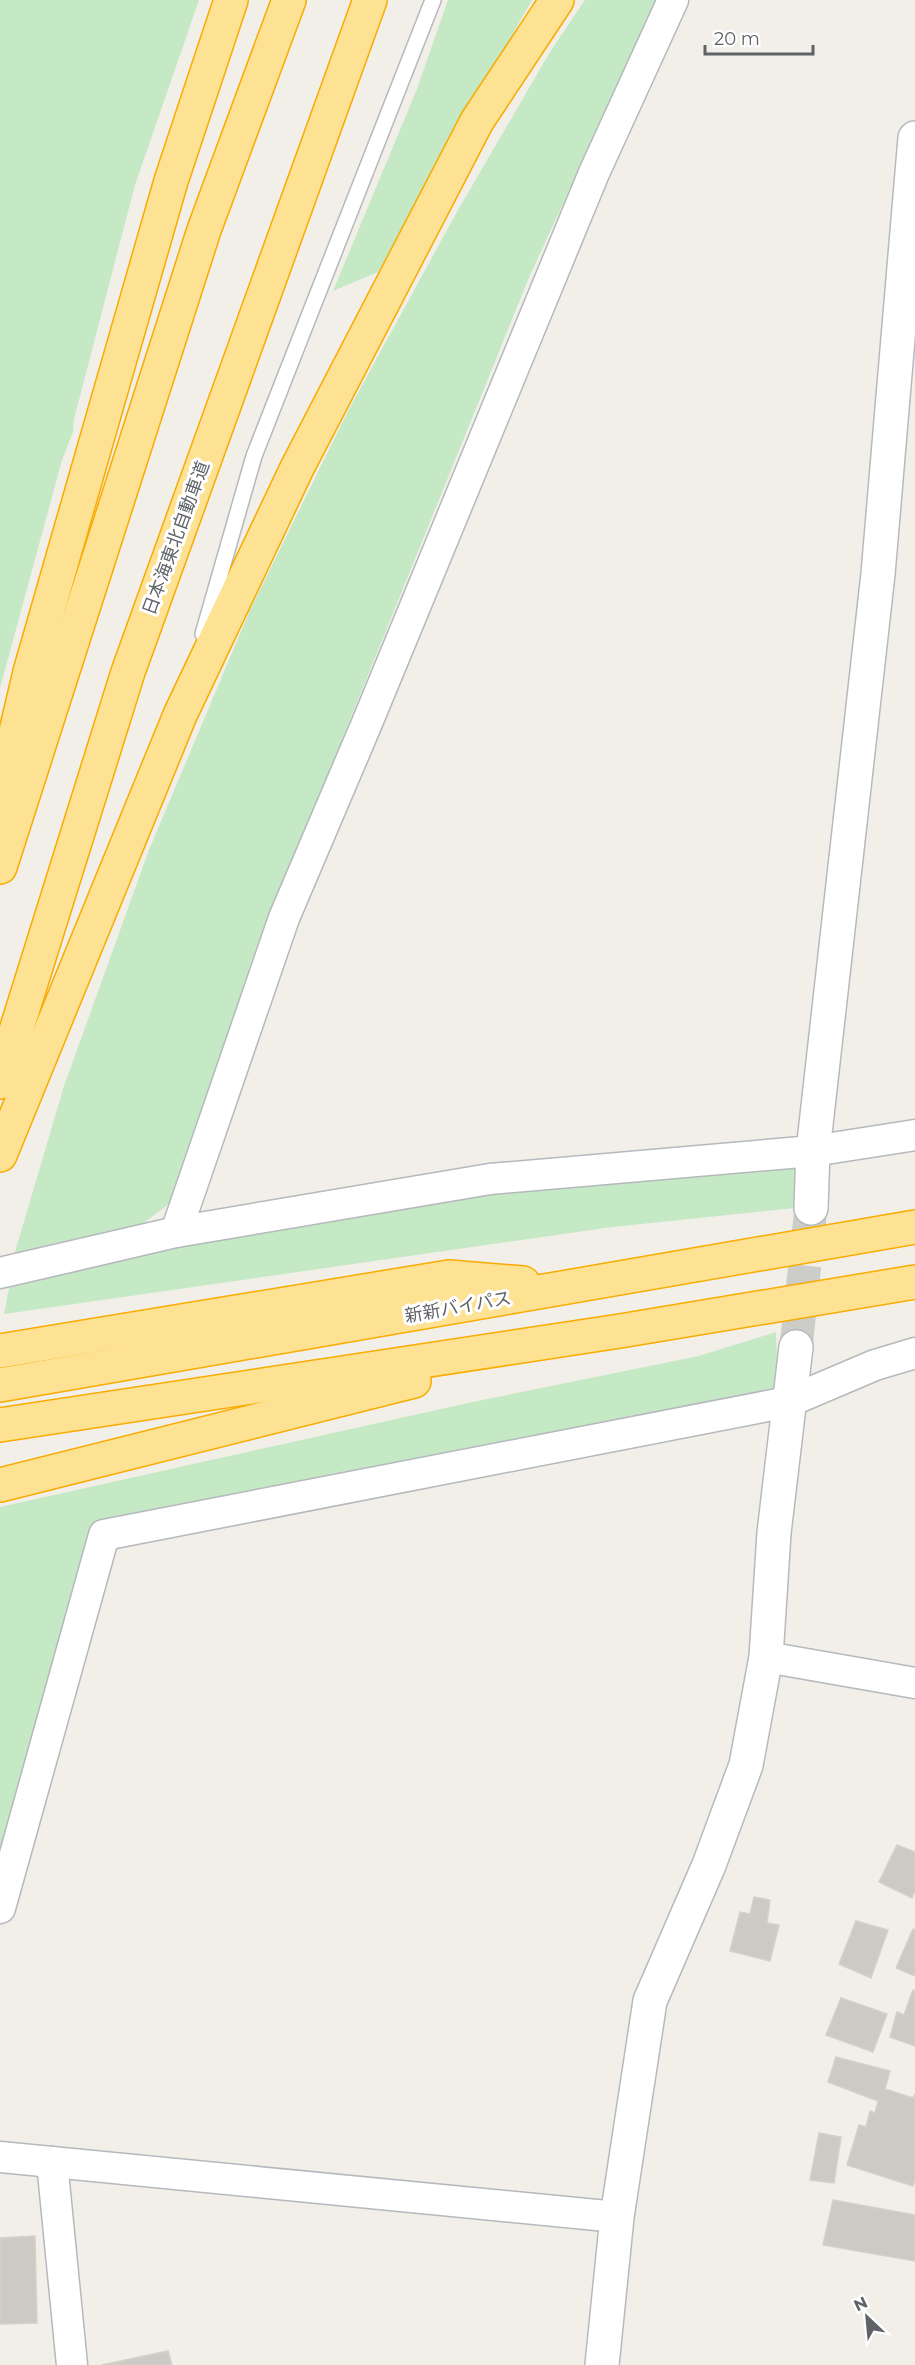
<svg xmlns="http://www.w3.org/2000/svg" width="915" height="2365" font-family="Montserrat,'Noto Sans JP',sans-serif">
	<rect width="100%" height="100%" fill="#f1efe8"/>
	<g fill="#c5e8c5">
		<polygon points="0,0 199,0 135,185 74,419 73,432 62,460 0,688"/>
		<polygon points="448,0 532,0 378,272 333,291 417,89"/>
		<polygon points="585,0 658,0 530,275 347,727 256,966 186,1164 170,1203 129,1234 12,1262 64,1086 149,850 250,610 348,411 458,210 550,52"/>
		<polygon points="786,1160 804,1175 795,1208 612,1227 4,1314 9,1288 125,1259 398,1201"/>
		<polygon points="776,1332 778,1387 519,1444 91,1525 42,1725 0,1872 0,1507 468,1403 699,1356"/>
	</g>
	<g fill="#cccac5" stroke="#d6d1c6" stroke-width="1.5">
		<polygon points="897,1845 915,1852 915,1890 912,1898 879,1882"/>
		<polygon points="754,1897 770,1900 767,1923 779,1925 770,1961 730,1951 740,1912 750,1914"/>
		<polygon points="856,1921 888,1930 871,1978 839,1964"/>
		<polygon points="913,1929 915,1930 915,1976 896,1968"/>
		<polygon points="913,1990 915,1991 915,2046 890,2037 897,2012 904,2015"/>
		<polygon points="841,1998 887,2014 873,2052 826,2035"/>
		<polygon points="836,2057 890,2071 885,2089 913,2098 915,2094 915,2179 913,2186 847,2165 859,2125 866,2127 870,2111 875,2113 878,2101 828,2082"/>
		<polygon points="819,2133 841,2137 834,2183 810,2180"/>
		<polygon points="833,2200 915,2215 915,2261 823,2245"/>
		<polygon points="35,2236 37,2323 0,2324 0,2238"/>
		<polygon points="168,2351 172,2365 102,2365"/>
	</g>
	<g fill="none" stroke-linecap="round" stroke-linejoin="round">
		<polyline stroke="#ccccc8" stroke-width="33" stroke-dasharray="33 16" stroke-linecap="butt" points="796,1347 811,1208"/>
		<g stroke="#b5b8bc" stroke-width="18">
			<polyline id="lane" points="203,634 254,456 433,0"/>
		</g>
		<g stroke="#b5b8bc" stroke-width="33">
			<g id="street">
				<polyline points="176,1232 284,918 367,723 594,173 673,0"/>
				<polyline points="0,1273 176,1232 490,1179 813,1151 915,1135"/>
				<polyline points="766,1657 915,1683"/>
				<polyline points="0,1908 104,1535 788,1402 875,1365 915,1353"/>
				<polyline points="0,2157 617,2217"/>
				<polyline points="52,2162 72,2365"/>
			</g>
		</g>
		<g stroke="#b6babf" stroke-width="36">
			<g id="secondary">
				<polyline points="811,1208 813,1151 878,574 915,138"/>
				<polyline points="602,2365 617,2217 650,2001 709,1865 746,1765 766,1657 774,1533 796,1347"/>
			</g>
		</g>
		<g stroke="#f9ab00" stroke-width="36">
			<g id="highway">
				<polyline points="0,800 30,672 171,181 231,0"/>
				<polyline points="0,867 204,230 289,0"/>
				<polyline points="0,1082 128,672 370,0"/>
				<polyline points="0,1155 180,715 297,468 477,121 557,0"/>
				<polyline points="0,1351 449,1277 523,1283"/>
				<polyline points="0,1385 915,1227"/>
				<polyline points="0,1425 620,1331 915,1282"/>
				<polyline points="0,1485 414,1381"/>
			</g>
		</g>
		<use href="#lane" stroke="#fff" stroke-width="15"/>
		<use href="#street" stroke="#fff" stroke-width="30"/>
		<use href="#secondary" stroke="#fff" stroke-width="33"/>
		<use href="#highway" stroke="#fde293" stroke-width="33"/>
	</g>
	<g text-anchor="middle" stroke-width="6" stroke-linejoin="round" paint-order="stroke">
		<g font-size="18" fill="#5f6368" stroke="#fff">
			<text transform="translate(176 538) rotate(-70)" y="6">日本海東北自動車道</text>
			<text transform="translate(458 1307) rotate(-10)" y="6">新新バイパス</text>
		</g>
	</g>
	<g transform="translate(867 2317) rotate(334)" stroke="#ffffff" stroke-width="4.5" paint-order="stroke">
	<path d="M0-4.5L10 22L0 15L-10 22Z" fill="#5f6368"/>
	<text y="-9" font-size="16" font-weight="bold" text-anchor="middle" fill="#5f6368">N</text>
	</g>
	<path d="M705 45v9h108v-9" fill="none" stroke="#5f6368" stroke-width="3"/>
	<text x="714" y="45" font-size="18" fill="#5f6368" stroke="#ffffff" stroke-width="4.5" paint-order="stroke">20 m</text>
</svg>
